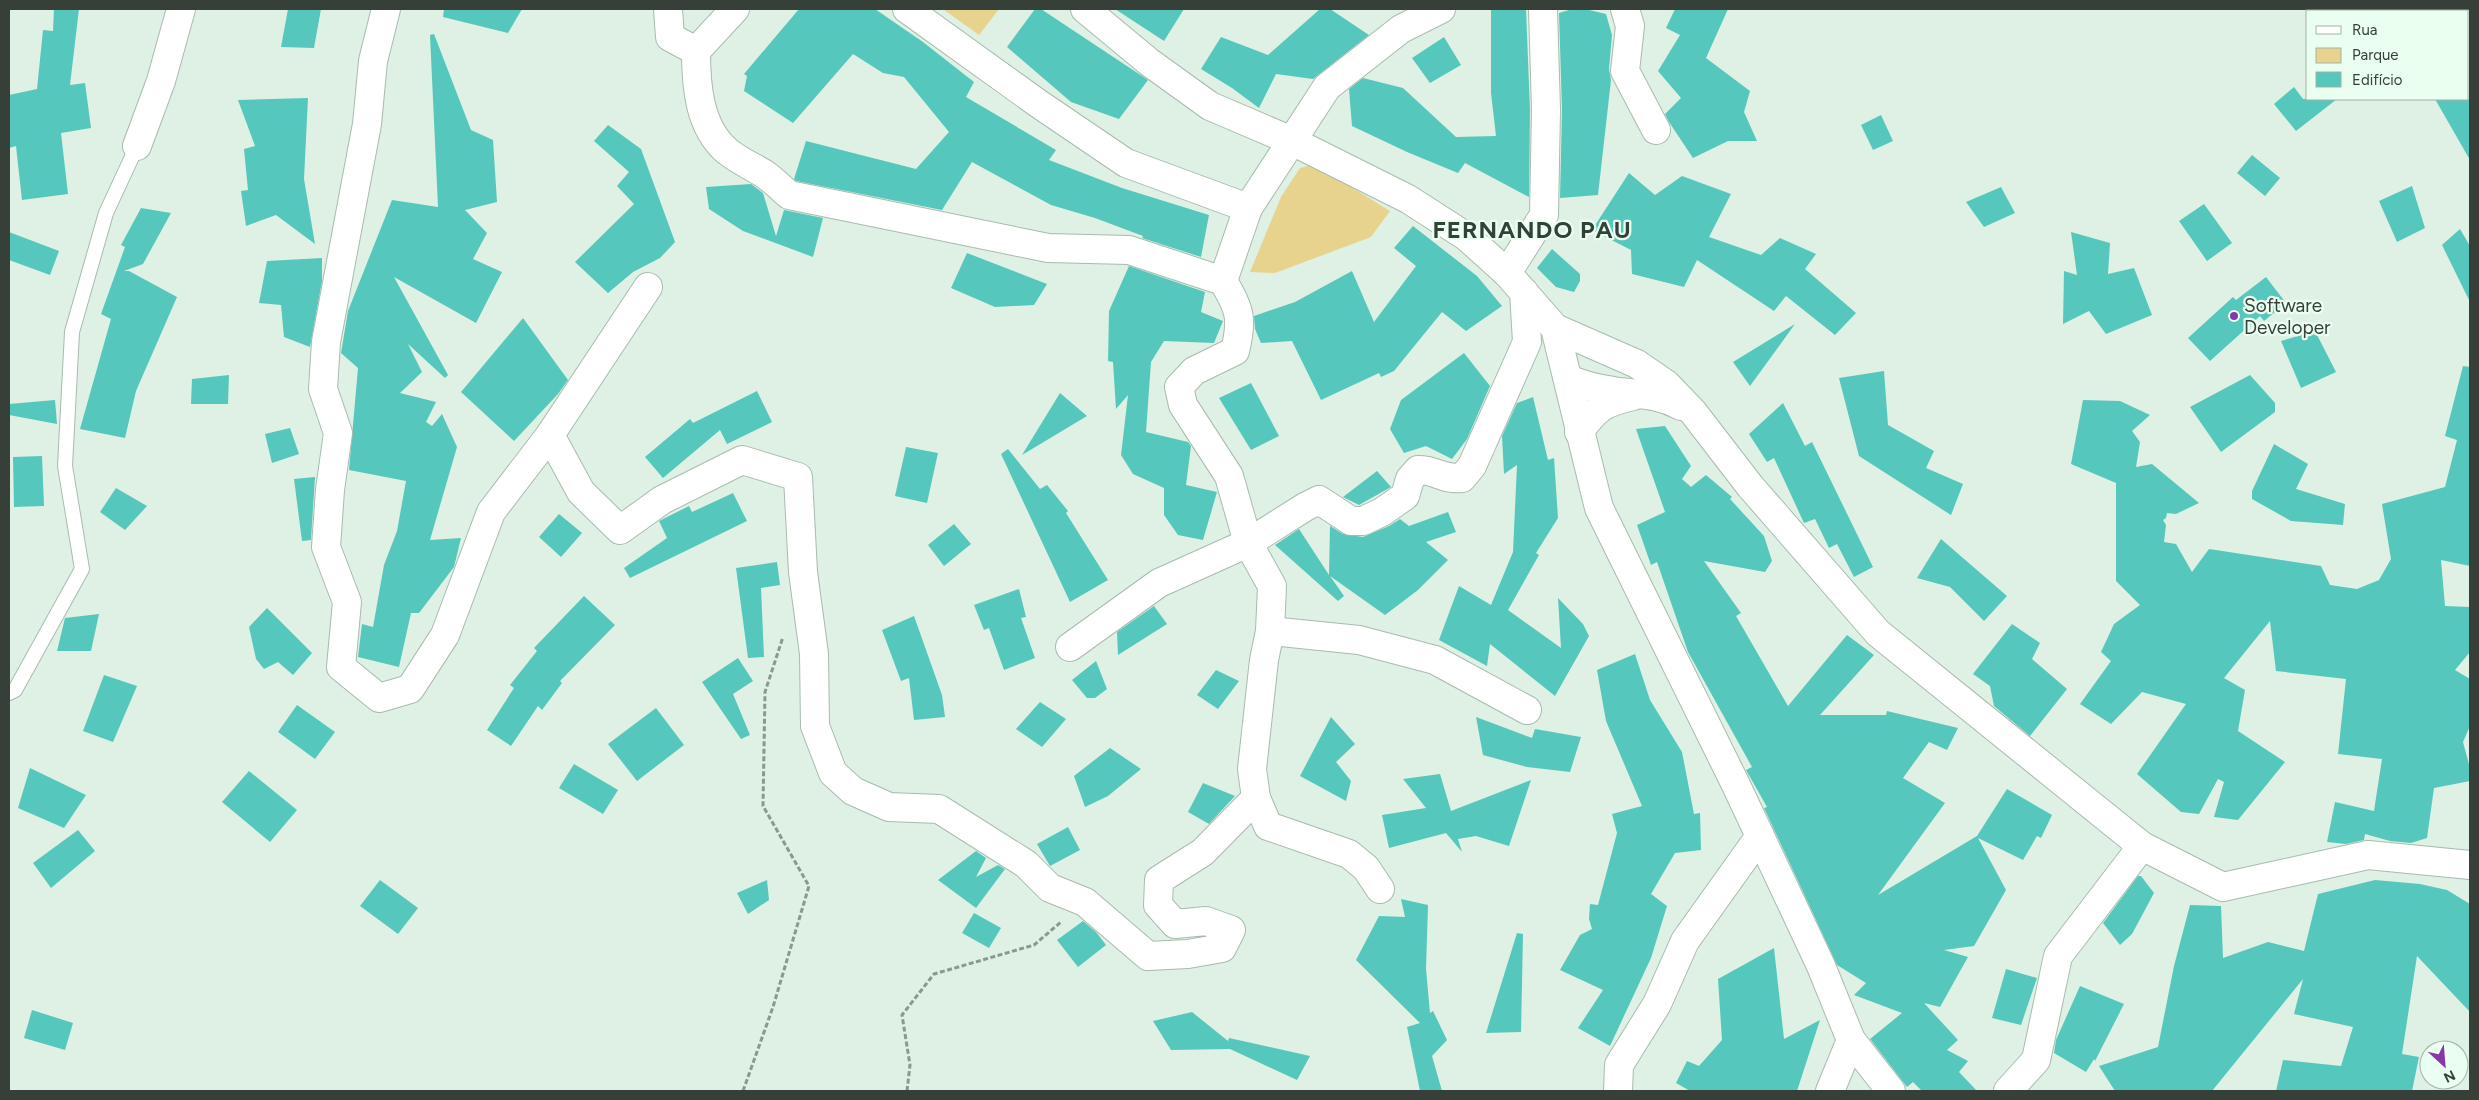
<svg xmlns="http://www.w3.org/2000/svg" width="2479" height="1100" font-family="Figtree,sans-serif">
	<rect width="100%" height="100%" fill="#def1e4"/>
	<g fill="#e8d38e">
		<polygon points="943,9 999,9 979,35"/>
		<polygon points="1314,164 1390,211 1371,237 1275,273 1250,272 1281,197 1300,168"/>
	</g>
	<g fill="#56c7bd">
		<polygon points="54,9 79,9 70,85 85,83 91,128 61,133 68,194 22,200 16,146 9,148 9,95 37,89 43,30 53,31"/>
		<polygon points="288,9 321,9 314,48 281,47"/>
		<polygon points="444,9 522,9 508,33 443,17"/>
		<polygon points="799,9 875,9 923,42 974,82 966,97 1056,150 1049,160 1122,188 1209,215 1201,257 1142,238 1143,236 1095,218 1051,205 972,162 942,210 796,181 794,179 806,141 916,169 949,132 904,77 883,73 853,54 793,123 744,91 747,76 744,74"/>
		<polygon points="1035,9 1041,9 1148,80 1119,119 1071,102 1007,47"/>
		<polygon points="1115,9 1184,9 1164,41"/>
		<polygon points="1320,9 1330,9 1369,35 1313,79 1276,74 1259,108 1232,88 1201,69 1221,37 1268,55"/>
		<polygon points="1491,9 1526,9 1530,110 1529,197 1465,163 1458,173 1407,152 1352,126 1349,89 1363,78 1403,88 1456,137 1496,136 1491,93"/>
		<polygon points="1572,9 1585,9 1606,14 1612,35 1609,69 1611,80 1598,195 1560,198 1562,110 1559,13"/>
		<polygon points="1675,9 1728,9 1706,58 1750,91 1744,112 1757,141 1728,141 1693,158 1669,122 1665,114 1681,98 1658,71 1680,35 1666,28"/>
		<polygon points="434,34 471,130 493,140 497,202 465,210 487,233 473,259 502,272 476,323 394,277 448,375 445,378 408,344 422,372 400,393 436,402 426,422 432,426 442,414 457,447 430,540 461,538 454,567 419,613 411,613 399,667 358,657 362,624 373,627 384,565 397,531 406,481 349,470 358,368 341,353 348,311 392,200 438,207 430,35"/>
		<polygon points="1444,37 1461,65 1430,83 1412,58"/>
		<polygon points="2294,87 2303,99 2337,99 2296,131 2274,104"/>
		<polygon points="308,98 304,179 315,244 276,215 246,226 241,191 248,190 244,149 255,146 238,100"/>
		<polygon points="2435,99 2470,99 2470,160"/>
		<polygon points="1881,115 1893,141 1873,150 1861,125"/>
		<polygon points="608,125 641,149 675,242 660,258 633,272 608,293 575,262 634,204 617,186 629,172 594,141"/>
		<polygon points="2252,155 2280,178 2265,196 2237,173"/>
		<polygon points="1629,173 1655,195 1682,176 1731,194 1709,237 1761,255 1780,238 1816,254 1805,269 1856,313 1835,335 1786,296 1774,311 1697,260 1684,287 1632,274 1631,250 1592,230"/>
		<polygon points="751,184 763,193 776,236 784,210 823,218 813,257 743,231 709,209 706,187"/>
		<polygon points="2412,186 2425,228 2397,242 2379,201"/>
		<polygon points="2001,187 2015,213 1984,227 1966,202"/>
		<polygon points="2204,204 2232,243 2207,261 2179,221"/>
		<polygon points="141,208 171,213 143,264 124,271 129,271 177,297 136,391 125,438 80,429 111,319 101,314 125,247 121,245"/>
		<polygon points="1413,226 1477,276 1502,306 1466,331 1442,312 1394,371 1381,377 1379,373 1321,400 1292,341 1261,343 1255,329 1254,316 1295,302 1352,271 1374,322 1416,266 1394,248"/>
		<polygon points="2460,229 2470,246 2470,302 2442,245"/>
		<polygon points="9,232 59,251 50,275 9,260"/>
		<polygon points="2071,232 2110,243 2108,274 2134,268 2152,315 2106,334 2089,311 2063,324 2064,271 2077,275"/>
		<polygon points="1552,249 1580,274 1580,281 1574,292 1556,287 1537,268"/>
		<polygon points="967,253 1047,284 1034,305 995,307 951,288"/>
		<polygon points="322,258 322,281 310,347 284,337 281,305 259,303 267,261"/>
		<polygon points="1129,266 1205,292 1201,312 1223,321 1214,343 1164,341 1151,362 1146,432 1188,442 1191,446 1186,485 1217,492 1203,540 1178,535 1164,515 1164,488 1133,474 1121,455 1128,395 1116,409 1113,362 1108,361 1109,311"/>
		<polygon points="2266,277 2286,303 2264,321 2260,316 2210,361 2188,338 2233,297 2236,300"/>
		<polygon points="523,318 568,380 558,394 514,441 461,392"/>
		<polygon points="1795,324 1750,386 1733,362"/>
		<polygon points="2315,331 2336,372 2301,388 2281,341"/>
		<polygon points="1464,353 1490,386 1467,439 1452,459 1426,446 1404,453 1390,429 1401,400"/>
		<polygon points="2463,366 2470,367 2470,566 2441,560 2445,606 2470,607 2470,652 2455,670 2470,679 2470,726 2463,742 2470,768 2470,781 2434,788 2427,838 2411,843 2390,841 2365,834 2364,840 2346,844 2327,842 2335,802 2374,811 2382,759 2338,754 2346,679 2276,671 2270,621 2224,678 2245,690 2238,731 2285,762 2238,820 2214,817 2224,782 2218,779 2199,814 2181,812 2137,774 2186,704 2142,692 2111,724 2080,704 2111,661 2101,652 2114,624 2140,605 2116,581 2116,483 2071,464 2083,400 2120,401 2150,415 2132,431 2140,442 2136,467 2152,464 2199,503 2176,514 2167,513 2166,518 2163,520 2166,525 2164,542 2176,544 2192,572 2209,549 2321,566 2330,585 2357,589 2379,580 2391,559 2382,504 2445,487 2457,440 2445,436"/>
		<polygon points="1884,371 1888,425 1934,451 1926,468 1963,484 1951,515 1859,456 1839,378"/>
		<polygon points="229,375 228,404 191,404 192,379"/>
		<polygon points="2250,375 2275,403 2275,412 2221,452 2190,407"/>
		<polygon points="1251,383 1279,436 1251,450 1219,398"/>
		<polygon points="757,391 772,422 727,444 720,430 663,478 645,457 690,419 693,423"/>
		<polygon points="1060,393 1087,416 1022,455"/>
		<polygon points="1533,397 1548,460 1554,458 1558,518 1536,553 1539,555 1508,610 1561,648 1558,598 1583,624 1589,636 1555,696 1490,644 1487,666 1439,640 1459,586 1491,605 1513,552 1517,465 1504,474 1502,436 1517,403"/>
		<polygon points="55,400 57,424 9,415 9,404"/>
		<polygon points="1783,403 1805,446 1812,442 1873,567 1854,577 1837,544 1829,548 1815,519 1804,523 1774,458 1767,462 1749,434"/>
		<polygon points="1665,426 1691,466 1682,479 1691,487 1706,475 1732,497 1730,499 1764,536 1772,561 1765,572 1704,561 1741,613 1736,616 1788,706 1847,635 1874,655 1820,715 1886,715 1887,711 1958,728 1947,750 1929,742 1903,778 1945,803 1878,895 1977,836 2007,789 2052,815 2041,838 2037,836 2023,860 1978,838 2006,890 1974,946 1944,950 1968,957 1940,1007 1924,1003 1958,1040 1947,1050 1968,1061 1959,1072 1977,1091 1922,1091 1913,1082 1907,1087 1870,1039 1902,1013 1854,995 1866,983 1837,965 1764,808 1767,807 1746,770 1752,767 1688,652 1657,562 1651,565 1637,525 1665,512 1636,429"/>
		<polygon points="290,428 299,454 272,463 265,434"/>
		<polygon points="2274,444 2308,464 2296,489 2345,504 2343,525 2291,521 2252,499 2252,491"/>
		<polygon points="906,447 938,453 927,503 895,496"/>
		<polygon points="1008,449 1040,489 1047,485 1068,511 1066,513 1108,580 1070,602 1001,454"/>
		<polygon points="42,456 44,506 14,507 13,457"/>
		<polygon points="1377,471 1391,487 1359,505 1343,497"/>
		<polygon points="315,477 311,540 302,541 294,479"/>
		<polygon points="116,488 147,506 125,530 100,512"/>
		<polygon points="733,493 747,521 630,578 624,568 667,538 659,521 689,506 692,512"/>
		<polygon points="1448,512 1456,532 1426,542 1448,560 1418,590 1385,615 1330,576 1344,596 1338,601 1275,545 1299,529 1329,575 1330,526 1343,534 1363,537 1389,526 1400,519 1409,526"/>
		<polygon points="559,514 582,533 561,557 539,537"/>
		<polygon points="954,524 971,544 944,566 928,545"/>
		<polygon points="1941,539 2007,596 1984,621 1950,587 1917,578"/>
		<polygon points="777,562 780,585 761,588 764,657 748,658 736,568"/>
		<polygon points="1019,589 1026,617 1021,618 1035,658 1004,670 989,628 984,630 974,605"/>
		<polygon points="584,596 615,625 560,681 562,683 542,710 538,706 511,746 487,730 514,688 510,685 537,651 534,648"/>
		<polygon points="1154,606 1167,624 1118,655 1117,632"/>
		<polygon points="267,608 312,653 293,675 278,662 264,669 256,659 249,627"/>
		<polygon points="99,614 91,651 57,651 65,618"/>
		<polygon points="914,616 942,695 945,717 914,720 909,678 901,681 882,630"/>
		<polygon points="2012,624 2040,643 2032,659 2067,689 2030,736 1994,706 1990,686 1973,674"/>
		<polygon points="1635,654 1650,700 1682,752 1694,814 1700,813 1701,850 1675,853 1651,894 1667,906 1651,958 1610,1046 1578,1028 1603,990 1560,970 1580,935 1592,929 1589,919 1590,904 1598,905 1617,833 1612,814 1642,806 1606,721 1597,670"/>
		<polygon points="738,658 753,681 733,694 750,735 741,739 702,682"/>
		<polygon points="1096,661 1107,689 1095,698 1087,698 1072,680"/>
		<polygon points="1216,670 1239,681 1218,709 1197,695"/>
		<polygon points="104,675 137,686 113,742 83,731"/>
		<polygon points="1040,702 1066,719 1042,747 1016,729"/>
		<polygon points="297,705 335,732 315,759 278,732"/>
		<polygon points="656,708 684,745 637,781 608,744"/>
		<polygon points="1331,717 1355,744 1336,762 1351,781 1346,801 1300,776"/>
		<polygon points="1476,717 1532,738 1535,729 1581,737 1570,772 1527,767 1483,755"/>
		<polygon points="1110,748 1141,769 1108,796 1085,807 1074,776"/>
		<polygon points="574,764 618,790 603,814 559,788"/>
		<polygon points="30,768 86,795 64,828 18,808"/>
		<polygon points="249,771 297,810 270,842 222,802"/>
		<polygon points="1440,774 1451,811 1531,780 1509,846 1476,836 1458,839 1462,852 1446,833 1389,848 1382,815 1426,808 1403,779"/>
		<polygon points="1203,783 1235,796 1209,824 1188,812"/>
		<polygon points="1068,827 1080,850 1050,866 1037,844"/>
		<polygon points="78,830 95,851 51,888 33,863"/>
		<polygon points="976,851 986,858 976,877 998,865 1005,869 976,908 938,880"/>
		<polygon points="2138,876 2141,876 2154,893 2132,934 2120,945 2103,923"/>
		<polygon points="380,880 418,908 398,934 360,906"/>
		<polygon points="767,880 769,900 748,914 737,893"/>
		<polygon points="2375,880 2420,884 2447,890 2470,904 2470,1012 2417,956 2402,1054 2419,1057 2412,1091 2276,1091 2283,1060 2341,1066 2353,1027 2294,1014 2303,979 2212,1091 2115,1091 2099,1066 2158,1047 2174,966 2190,905 2221,906 2223,958 2268,942 2304,951 2318,894"/>
		<polygon points="1401,899 1428,905 1426,969 1430,1013 1433,1011 1447,1040 1432,1056 1442,1091 1420,1091 1407,1027 1420,1023 1356,960 1379,916 1405,917"/>
		<polygon points="974,913 1001,928 989,948 962,933"/>
		<polygon points="1083,921 1096,932 1106,945 1078,967 1057,940"/>
		<polygon points="1517,933 1523,934 1521,1032 1486,1033"/>
		<polygon points="1774,948 1784,1039 1820,1020 1797,1091 1690,1091 1676,1083 1687,1061 1699,1066 1722,1040 1718,979"/>
		<polygon points="2006,969 2037,978 2021,1025 1992,1018"/>
		<polygon points="2080,986 2124,1004 2095,1061 2094,1059 2086,1072 2054,1053 2056,1040"/>
		<polygon points="32,1010 73,1023 65,1050 24,1038"/>
		<polygon points="1192,1012 1228,1041 1229,1038 1310,1056 1297,1080 1230,1049 1171,1050 1153,1021"/>
	</g>
	<g fill="none" stroke-linecap="round" stroke-linejoin="round">
		<g stroke="#a8bbae" stroke-width="16">
			<polyline id="service" points="9,693 15,690 82,569 65,466 72,332 106,213 137,146"/>
		</g>
		<g stroke="#a8bbae" stroke-width="30">
			<g id="minor">
				<polyline points="386,9 373,61 367,124 326,342 323,389 338,433 330,490 326,547 347,602 341,667 379,698 410,689 445,635 491,512 550,435 581,492 620,530 662,500 742,460 798,477 803,572 814,654 815,726 833,773 853,791 889,807 939,809 1026,864 1050,888 1085,902 1148,956 1188,954 1222,948 1231,930 1206,921 1175,924 1158,905 1159,880 1203,852 1256,798"/>
				<polyline points="668,9 670,37 696,51"/>
				<path d="M735,9L696,51C696,86 699,127 727,151C738,160 751,166 763,173C772,179 781,188 789,195L1048,248L1129,250L1223,281C1240,309 1243,319 1235,351L1194,371L1179,387L1183,405L1229,476L1248,543L1272,586L1270,631L1264,660L1252,769L1256,798L1268,826L1349,854L1366,868L1380,889"/>
				<polyline points="907,9 1039,104 1126,163 1248,208 1327,87 1401,29 1441,9"/>
				<polyline points="1625,9 1630,26 1625,71 1656,130"/>
				<polyline points="137,146 161,81 181,9"/>
				<polyline points="1507,273 1544,215 1546,110 1543,9"/>
				<polyline points="1223,281 1248,208"/>
				<polyline points="1555,328 1637,364 1666,384 1693,412 1750,486 1878,633 2142,846"/>
				<path d="M1568,379C1583,385 1597,389 1613,391C1639,395 1656,393 1681,406"/>
				<path d="M1579,432C1597,407 1603,403 1633,396"/>
				<polyline points="550,435 648,287"/>
				<polyline points="1270,631 1359,640 1435,660 1527,710"/>
				<path d="M1070,647L1159,583L1248,543L1305,507L1319,500L1351,521H1363L1382,512L1405,496L1410,479L1418,470C1438,470 1442,480 1462,478L1472,466L1527,342L1524,292"/>
				<polyline points="1618,1091 1619,1065 1657,1004 1685,941 1760,836"/>
				<polyline points="1830,1091 1851,1040"/>
				<polyline points="2008,1091 2036,1060 2058,956 2142,846 2223,887 2368,855 2470,865"/>
			</g>
		</g>
		<g stroke="#a8bbae" stroke-width="30">
			<polyline id="tertiary" points="1085,9 1149,62 1210,106 1292,141 1408,199 1467,237 1507,273 1555,328 1599,508 1736,785 1821,966 1851,1040 1891,1091"/>
		</g>
		<g stroke="#8a988e" stroke-width="3" stroke-dasharray="5 2.5" stroke-linecap="butt">
			<polyline points="743,1091 773,1007 809,886 763,806 765,692 783,637"/>
			<polyline points="907,1091 910,1065 902,1015 934,974 1034,945 1061,922"/>
		</g>
		<use href="#service" stroke="#fff" stroke-width="14"/>
		<use href="#minor" stroke="#fff" stroke-width="28"/>
		<use href="#tertiary" stroke="#fff" stroke-width="28"/>
	</g>
	<circle fill="#8438aa" stroke="#ebfff1" stroke-width="2" cx="2234" cy="316" r="5"/>
	<g text-anchor="middle" stroke-width="4.5" stroke-linejoin="round" paint-order="stroke">
		<g font-size="19" fill="#373f39" stroke="#ebfff1" text-anchor="start">
			<text x="2244" y="312">Software<tspan x="2244" dy="22">Developer</tspan></text>
		</g>
		<g font-size="24" font-weight="bold" letter-spacing="1" fill="#324237" stroke="#ebfff1">
			<text x="1532" y="238">FERNANDO PAU</text>
		</g>
	</g>
	<rect width="2479" height="1100" fill="none" stroke="#373f39" stroke-width="20"/>
	<rect x="2306" y="10" width="162" height="90" fill="#ebfff1" stroke="#a3b2a7"/>
	<rect x="2316" y="26" width="25" height="8" fill="#ffffff" stroke="#a3b2a7"/>
	<text x="2352" y="35" font-size="15" fill="#373f39">Rua</text>
	<rect x="2316" y="48" width="25" height="15" fill="#e8d38e" stroke="#a3b2a7"/>
	<text x="2352" y="60" font-size="15" fill="#373f39">Parque</text>
	<rect x="2316" y="72" width="25" height="15" fill="#56c7bd" stroke="#a3b2a7"/>
	<text x="2352" y="85" font-size="15" fill="#373f39">Edifício</text>
	<g transform="translate(2444 1065) rotate(154)"><circle r="24" fill="#ebfff1" stroke="#a3b2a7"/>
	<path d="M0-4L9 19L0 12L-9 19Z" fill="#8438aa"/>
	<text y="-8" font-size="14" font-weight="bold" text-anchor="middle" fill="#373f39">N</text>
	</g>
</svg>
